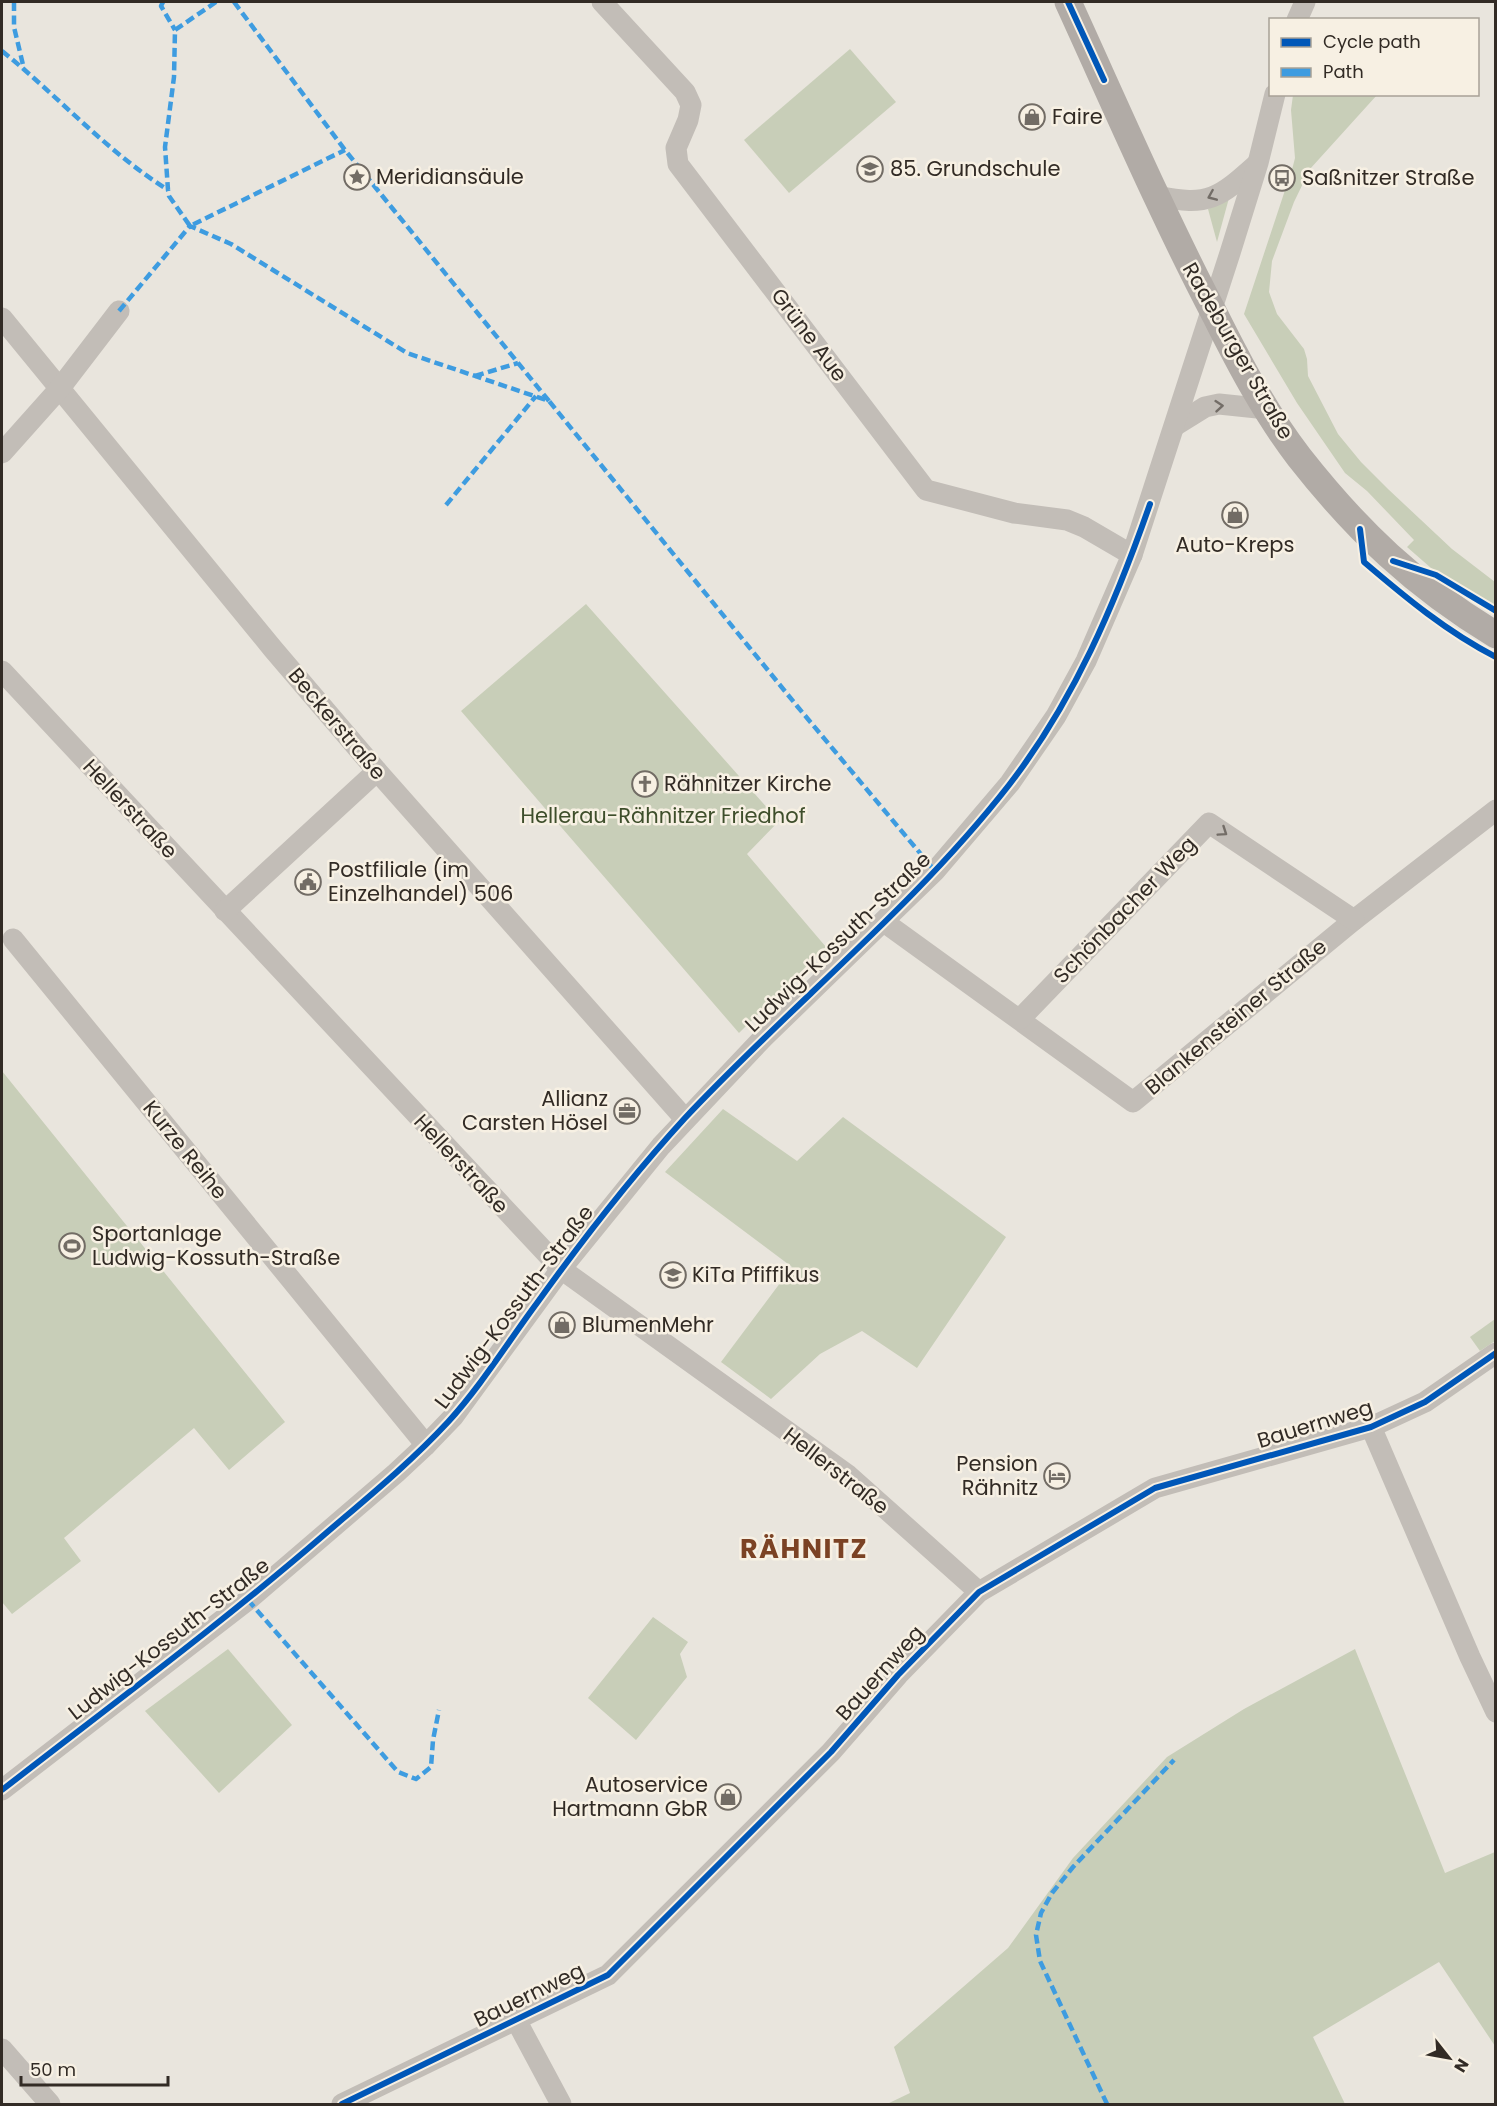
<svg xmlns="http://www.w3.org/2000/svg" width="1497" height="2106" font-family="Poppins,sans-serif">
	<rect width="100%" height="100%" fill="#e9e5dd"/>
	<g fill="#c8ceb8">
		<polygon points="850,49 896,102 789,193 744,140"/>
		<polygon points="1293,95 1377,95 1310,169 1294,202 1272,261 1269,292 1277,314 1304,349 1307,359 1308,376 1338,434 1361,462 1388,489 1452,549 1495,582 1495,608 1431,568 1407,547 1414,540 1367,491 1345,473 1297,403 1244,314 1293,166 1295,158 1291,110"/>
		<polygon points="1229,198 1217,242 1208,209"/>
		<polygon points="586,604 779,821 747,854 826,947 739,1033 461,711"/>
		<polygon points="2,1071 285,1422 229,1470 194,1428 64,1538 81,1561 12,1614 2,1602"/>
		<polygon points="723,1109 797,1161 843,1117 1006,1237 917,1368 862,1331 820,1354 771,1399 721,1362 792,1267 665,1172"/>
		<polygon points="1495,1319 1495,1341 1480,1351 1470,1337"/>
		<polygon points="653,1617 688,1642 680,1654 687,1677 636,1740 588,1698"/>
		<polygon points="228,1649 292,1725 219,1793 145,1711"/>
		<polygon points="1355,1649 1445,1873 1495,1852 1495,2046 1439,1962 1313,2037 1345,2104 887,2104 910,2093 894,2047 1008,1948 1073,1858 1167,1757 1244,1709"/>
	</g>
	<g fill="none" stroke-linecap="round" stroke-linejoin="round">
		<g stroke="#c2bdb7" stroke-width="21">
			<polyline points="602,2 685,92 691,105 688,120 676,148 678,164 926,490 1014,513 1067,520 1084,527 1132,555"/>
			<polyline points="1297,20 1305,2"/>
			<path d="M1157,196C1209,207 1219,198 1257,164"/>
			<polyline points="2,318 273,649 377,771 685,1119"/>
			<polyline points="1176,425 1205,407 1219,404 1267,409"/>
			<polyline points="2,453 60,388 119,311"/>
			<polyline points="2,671 561,1269 848,1475 979,1592"/>
			<polyline points="225,911 377,771"/>
			<polyline points="884,922 1133,1102 1354,920 1496,810"/>
			<polyline points="13,939 426,1445"/>
			<polyline points="1020,1019 1209,823 1354,920"/>
			<polyline points="1371,1427 1470,1657 1496,1712"/>
			<polyline points="2,1790 248,1600 396,1473 426,1445 453,1417 561,1269 661,1146 763,1038 935,871 1010,783 1056,716 1086,661 1132,555 1230,253 1258,163 1275,94"/>
			<polyline points="516,2020 561,2104"/>
			<polyline points="2,2049 50,2104"/>
			<polyline points="342,2104 608,1975 831,1752 898,1675 979,1592 1155,1488 1371,1427 1425,1402 1496,1353"/>
		</g>
		<path stroke="#b1aba6" stroke-width="27" d="M1068,2C1116,107 1162,214 1216,317C1240,365 1266,414 1299,457C1357,531 1415,586 1496,635"/>
		<g stroke="#3e9ce0" stroke-width="4.5" stroke-dasharray="9 4.5" stroke-linecap="butt">
			<polyline points="14,2 14,27 24,69"/>
			<polyline points="163,2 161,6 175,30"/>
			<polyline points="216,2 175,30 174,77 165,147 168,190 169,196 190,226 345,150"/>
			<polyline points="234,2 345,150 549,401"/>
			<path d="M2,51C58,96 106,151 168,190"/>
			<polyline points="119,311 190,226 231,244 407,353 549,401 797,706 935,871"/>
			<polyline points="475,376 518,363"/>
			<polyline points="446,505 536,396"/>
			<polyline points="248,1600 398,1772 416,1779 431,1767 433,1740 439,1710"/>
			<polyline points="1107,2104 1040,1961 1036,1935 1041,1913 1052,1893 1073,1867 1174,1760"/>
		</g>
		<g stroke="#f7f0e3" stroke-width="10">
			<g id="cycleway">
				<polyline points="1068,2 1104,80"/>
				<path d="M1360,529L1364,562C1405,597 1447,632 1496,657"/>
				<polyline points="1393,561 1436,575 1496,611"/>
				<path d="M2,1790C110,1706 221,1624 325,1534C367,1498 410,1463 448,1422C481,1386 508,1342 537,1303C583,1239 632,1176 685,1118C791,1005 914,907 1009,785C1074,701 1115,604 1150,504"/>
				<polyline points="342,2104 608,1975 831,1752 898,1675 979,1592 1155,1488 1371,1427 1425,1402 1496,1353"/>
			</g>
		</g>
		<use href="#cycleway" stroke="#0057b8" stroke-width="6"/>
	</g>
	<defs><path id="oneway-chevron" d="M-2-3.5L2.5 0L-2 3.5" fill="none" stroke-width="1.6" stroke-linecap="round" stroke-linejoin="round" transform="scale(1.5)"/></defs>
	<g stroke="#736d67">
		<use href="#oneway-chevron" transform="translate(1212 196) rotate(157)"/>
		<use href="#oneway-chevron" transform="translate(1219 406) rotate(-5)"/>
		<use href="#oneway-chevron" transform="translate(1223 832) rotate(34)"/>
	</g>
	<defs>
		<g id="shop-ring" transform="scale(1.35)"><circle r="9.5" fill="#f7f0e3" stroke="#726c65" stroke-width="1.5"/><path d="M-5-2.5h2.3a2.7 3.5 0 0 1 5.4 0H5L5.5 6h-11ZM-1.5-2.5h3a1.5 2.3 0 0 0-3 0Z" fill="#726c65"/></g>
		<g id="school-ring" transform="scale(1.35)"><circle r="9.5" fill="#f7f0e3" stroke="#726c65" stroke-width="1.5"/><path d="M0-5L7-2L0 1L-7-2ZM-4 1L0 2.5L4 1V4Q0 6-4 4Z" fill="#726c65"/></g>
		<g id="sight-ring" transform="scale(1.35)"><circle r="9.5" fill="#f7f0e3" stroke="#726c65" stroke-width="1.5"/><path d="M0-6L1.8-2.2L6-1.7L2.9 1.2L3.7 5.4L0 3.3L-3.7 5.4L-2.9 1.2L-6-1.7L-1.8-2.2Z" fill="#726c65"/></g>
		<g id="bus-ring" transform="scale(1.35)"><circle r="9.5" fill="#f7f0e3" stroke="#726c65" stroke-width="1.5"/><path d="M-5-6H5V4H4V6H2V4H-2V6H-4V4H-5ZM-3.5-4V0h7V-4ZM-3.5 1.2v1.5H-2V1.2ZM2 1.2v1.5H3.5V1.2Z" fill="#726c65"/></g>
		<g id="church-ring" transform="scale(1.35)"><circle r="9.5" fill="#f7f0e3" stroke="#726c65" stroke-width="1.5"/><path d="M-1.2-6h2.4v3.5h3.3v2.4h-3.3V6h-2.4V-.1h-3.3v-2.4h3.3Z" fill="#726c65"/></g>
		<g id="civic-ring" transform="scale(1.35)"><circle r="9.5" fill="#f7f0e3" stroke="#726c65" stroke-width="1.5"/><path d="M-.6-6.5H3V-4.5H.6V-3L4-1V1h2V6H-6V1h2V-1L-.6-3ZM-1.2 2.5V6h2.4V2.5Z" fill="#726c65"/></g>
		<g id="office-ring" transform="scale(1.35)"><circle r="9.5" fill="#f7f0e3" stroke="#726c65" stroke-width="1.5"/><path d="M-6-3h4V-5.5h4V-3h4V5H-6ZM-1-4.5V-3h2v-1.5ZM-6 0V1H6V0Z" fill="#726c65"/></g>
		<g id="stadium-ring" transform="scale(1.35)"><circle r="9.5" fill="#f7f0e3" stroke="#726c65" stroke-width="1.5"/><path d="M0-5a6.5 5 0 1 0 0 10a6.5 5 0 1 0 0-10ZM-3.5-1.8h7v3.6h-7Z" fill="#726c65"/></g>
		<g id="hotel-ring" transform="scale(1.35)"><circle r="9.5" fill="#f7f0e3" stroke="#726c65" stroke-width="1.5"/><path d="M-6-4.5h1.5V1H6V5H4.5V3h-9V5H-6ZM-4 0a1.8 1.8 0 1 1 3.6 0ZM.5 0V-2.5h3Q6-2.5 6 0Z" fill="#726c65"/></g>
	</defs>
	<g fill-rule="evenodd">
		<use href="#shop-ring" x="1032" y="117"/>
		<use href="#school-ring" x="870" y="169"/>
		<use href="#sight-ring" x="357" y="177"/>
		<use href="#bus-ring" x="1282" y="178"/>
		<use href="#shop-ring" x="1235" y="515"/>
		<use href="#church-ring" x="645" y="784"/>
		<use href="#civic-ring" x="308" y="882"/>
		<use href="#office-ring" x="627" y="1111"/>
		<use href="#stadium-ring" x="72" y="1246"/>
		<use href="#school-ring" x="673" y="1275"/>
		<use href="#shop-ring" x="562" y="1325"/>
		<use href="#hotel-ring" x="1057" y="1476"/>
		<use href="#shop-ring" x="728" y="1797"/>
	</g>
	<g text-anchor="middle" stroke-width="5" stroke-linejoin="round" paint-order="stroke">
		<g font-size="21" fill="#322b25" stroke="#f7f0e3" text-anchor="start">
			<text x="1052" y="124">Faire</text>
			<text x="890" y="176">85. Grundschule</text>
			<text x="376" y="184">Meridiansäule</text>
			<text x="1302" y="185">Saßnitzer Straße</text>
			<text x="1235" y="552" text-anchor="middle">Auto-Kreps</text>
			<text x="664" y="791">Rähnitzer Kirche</text>
			<text x="328" y="877">Postfiliale (im<tspan x="328" dy="24">Einzelhandel) 506</tspan></text>
			<text x="608" y="1106" text-anchor="end">Allianz<tspan x="608" dy="24">Carsten Hösel</tspan></text>
			<text x="92" y="1241">Sportanlage<tspan x="92" dy="24">Ludwig-Kossuth-Straße</tspan></text>
			<text x="692" y="1282">KiTa Pfiffikus</text>
			<text x="582" y="1332">BlumenMehr</text>
			<text x="1038" y="1471" text-anchor="end">Pension<tspan x="1038" dy="24">Rähnitz</tspan></text>
			<text x="708" y="1792" text-anchor="end">Autoservice<tspan x="708" dy="24">Hartmann GbR</tspan></text>
		</g>
		<g font-size="21" fill="#322b25" stroke="#f7f0e3">
			<text transform="translate(809 335) rotate(53)" y="7">Grüne Aue</text>
			<text transform="translate(1238 351) rotate(60)" y="7">Radeburger Straße</text>
			<text transform="translate(337 724) rotate(50)" y="7">Beckerstraße</text>
			<text transform="translate(130 809) rotate(47)" y="7">Hellerstraße</text>
			<text transform="translate(1125 910) rotate(-46)" y="7">Schönbacher Weg</text>
			<text transform="translate(838 942) rotate(-44)" y="7">Ludwig-Kossuth-Straße</text>
			<text transform="translate(1236 1017) rotate(-40)" y="7">Blankensteiner Straße</text>
			<text transform="translate(185 1150) rotate(51)" y="7">Kurze Reihe</text>
			<text transform="translate(461 1164) rotate(47)" y="7">Hellerstraße</text>
			<text transform="translate(514 1307) rotate(-53)" y="7">Ludwig-Kossuth-Straße</text>
			<text transform="translate(1315 1424) rotate(-17)" y="7">Bauernweg</text>
			<text transform="translate(836 1471) rotate(38)" y="7">Hellerstraße</text>
			<text transform="translate(169 1639) rotate(-38)" y="7">Ludwig-Kossuth-Straße</text>
			<text transform="translate(880 1673) rotate(-48)" y="7">Bauernweg</text>
			<text transform="translate(529 1995) rotate(-26)" y="7">Bauernweg</text>
		</g>
		<g font-size="21" fill="#3e4e2b" stroke="#f7f0e3">
			<text x="663" y="823">Hellerau-Rähnitzer Friedhof</text>
		</g>
		<g font-size="27" font-weight="bold" letter-spacing="1.5" fill="#7b4224" stroke="#f7f0e3">
			<text x="804" y="1558">RÄHNITZ</text>
		</g>
	</g>
	<rect width="1497" height="2106" fill="none" stroke="#322b25" stroke-width="6"/>
	<rect x="1269" y="18" width="210" height="78" fill="#f7f0e3" stroke="#a8a197" stroke-width="1.5"/>
	<rect x="1281" y="38" width="30" height="9" fill="#0057b8" stroke="#a8a197" stroke-width="1.5"/>
	<text x="1323" y="48" font-size="18" fill="#322b25">Cycle path</text>
	<rect x="1281" y="68" width="30" height="9" fill="#3e9ce0" stroke="#a8a197" stroke-width="1.5"/>
	<text x="1323" y="78" font-size="18" fill="#322b25">Path</text>
	<g transform="translate(1449 2058) rotate(121)" stroke="#f7f0e3" stroke-width="4.5" paint-order="stroke">
	<path d="M0-4.5L10 22L0 15L-10 22Z" fill="#322b25"/>
	<text y="-9" font-size="16" font-weight="bold" text-anchor="middle" fill="#322b25">N</text>
	</g>
	<path d="M21 2076v9h147v-9" fill="none" stroke="#322b25" stroke-width="3"/>
	<text x="30" y="2076" font-size="18" fill="#322b25" stroke="#f7f0e3" stroke-width="4.5" paint-order="stroke">50 m</text>
</svg>
